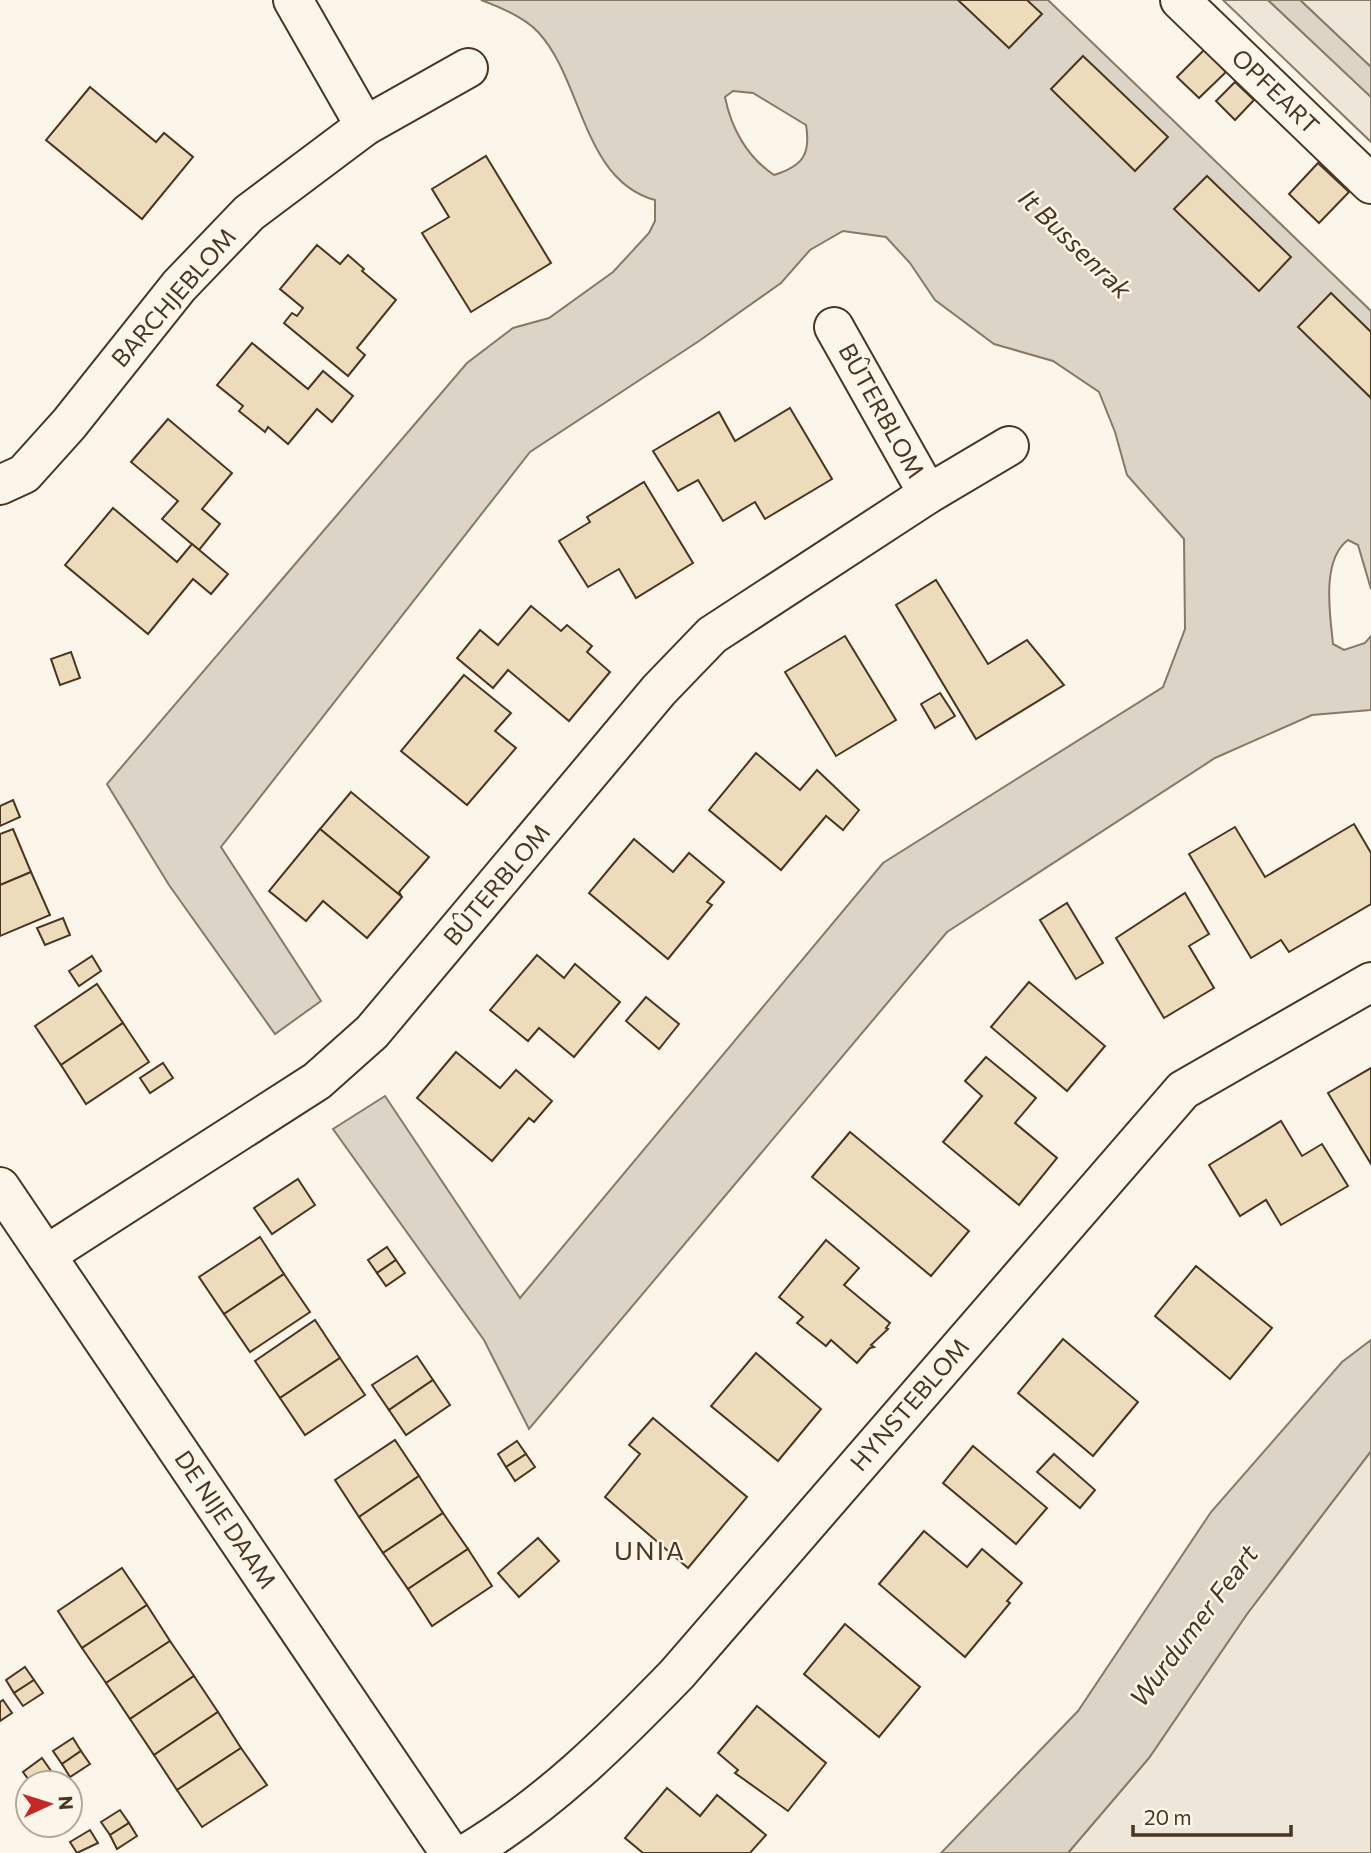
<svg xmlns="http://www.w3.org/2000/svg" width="1371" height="1853" font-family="Commissioner,sans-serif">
	<rect width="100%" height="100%" fill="#fbf6e9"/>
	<g fill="#ede6d9" stroke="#887966" stroke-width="2">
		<polygon points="1223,0 1268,0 1371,97 1371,142"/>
		<polygon points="1300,0 1371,0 1371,67"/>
		<polygon points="1371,1451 1371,1853 1068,1853 1149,1758 1247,1614"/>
	</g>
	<g fill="#dcd4c6" stroke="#887966" stroke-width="2" fill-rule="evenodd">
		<path d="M481,0H1048L1371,311V589L1358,545L1348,540C1321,560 1330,614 1333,644L1344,650L1365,643L1371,636V710L1312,715L1215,758L947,932L529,1429L484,1340L333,1129L385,1096L520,1298L883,863L1163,687L1185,629L1184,539L1127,475L1115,432L1099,392L1053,361L994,344L935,300L910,263L886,237L843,231L810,250L781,283L699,341L530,452L221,847L321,1001L275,1034L169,885L107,784L467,363L513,328L549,318L613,272L649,233L655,221V200C582,180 583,80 538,32C524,17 500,7 481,0ZM733,91L753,93L806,125C811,154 803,166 774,175C747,157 731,128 725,97Z"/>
		<polygon points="1268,0 1300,0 1371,67 1371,97"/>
		<polygon points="1371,1340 1371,1451 1247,1614 1149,1758 1068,1853 941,1853 1078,1711 1211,1512 1342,1362"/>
	</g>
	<g fill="#ecdcbc" stroke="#4a3520" stroke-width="2">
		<polygon points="958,0 1027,0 1042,14 1009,48"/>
		<polygon points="1204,50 1226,72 1199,98 1177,77"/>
		<polygon points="1083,56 1168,137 1135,171 1051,89"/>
		<polygon points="1235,82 1254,100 1235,120 1216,101"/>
		<polygon points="90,87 156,142 164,133 193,157 142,219 46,140"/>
		<polygon points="486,156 551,263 471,312 422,233 449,217 432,189"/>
		<polygon points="1318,163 1349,192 1319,223 1289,194"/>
		<polygon points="1207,176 1291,257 1259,291 1174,209"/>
		<polygon points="317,245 340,264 348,255 364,269 362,271 396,300 357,348 365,355 348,376 284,323 292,313 297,316 303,308 280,289"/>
		<polygon points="1331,293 1371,332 1371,398 1298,327"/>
		<polygon points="252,343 308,389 323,371 353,396 332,422 317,409 288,444 268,427 265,432 239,411 243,406 217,385"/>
		<polygon points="790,408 832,479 765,519 755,502 723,521 698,480 678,491 653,451 719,412 735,441"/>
		<polygon points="168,419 232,473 202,509 220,524 199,550 162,519 178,501 131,462"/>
		<polygon points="644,482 693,563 636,598 619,569 588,587 559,541 590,522 587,517"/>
		<polygon points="113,508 177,562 192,544 228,574 211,594 193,579 148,634 65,565"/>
		<polygon points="936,580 988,664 1027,640 1064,685 976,739 896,605"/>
		<polygon points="531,606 561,631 567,625 592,646 587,652 610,672 569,721 508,670 493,688 457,658 480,630 498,645"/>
		<polygon points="845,636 896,720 836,756 785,672"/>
		<polygon points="71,652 80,678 60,685 51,659"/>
		<polygon points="464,675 511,713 495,731 516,748 467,805 401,751"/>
		<polygon points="940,693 955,716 935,728 921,704"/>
		<polygon points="756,753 800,790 817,770 859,810 843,830 826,816 781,870 709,810"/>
		<polygon points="351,792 429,857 399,892 402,897 320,829"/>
		<polygon points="13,800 20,817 0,826 0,806"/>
		<polygon points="1354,824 1371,853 1371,904 1289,952 1281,940 1251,958 1189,854 1235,827 1265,877"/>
		<polygon points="13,829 31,872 0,885 0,834"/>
		<polygon points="320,829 402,897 367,938 323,901 306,921 269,891"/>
		<polygon points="634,839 673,872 689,853 724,882 707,902 712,905 668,959 589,893"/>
		<polygon points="31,872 50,915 0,936 0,885"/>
		<polygon points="1185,893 1209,934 1189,946 1214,988 1164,1018 1116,938"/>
		<polygon points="1067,903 1103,963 1076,979 1040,920"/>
		<polygon points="63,918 70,935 45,945 37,928"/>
		<polygon points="537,955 564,978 575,964 620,1002 574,1057 539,1028 528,1041 490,1010"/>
		<polygon points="92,956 101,971 79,986 69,971"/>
		<polygon points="1029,982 1105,1046 1067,1091 991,1027"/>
		<polygon points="97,984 123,1023 61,1065 35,1026"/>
		<polygon points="646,997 679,1024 659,1049 626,1021"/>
		<polygon points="123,1023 149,1062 86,1104 61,1065"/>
		<polygon points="456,1052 500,1088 516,1070 552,1101 534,1122 529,1118 492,1161 417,1098"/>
		<polygon points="986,1057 1036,1098 1015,1123 1057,1158 1019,1205 943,1142 982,1096 965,1081"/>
		<polygon points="163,1063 173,1078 150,1093 140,1078"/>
		<polygon points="1371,1068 1371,1164 1328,1093"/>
		<polygon points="1281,1121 1302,1156 1322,1144 1348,1186 1281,1225 1266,1200 1240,1216 1209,1165"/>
		<polygon points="850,1132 969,1231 931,1276 812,1177"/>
		<polygon points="298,1179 315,1205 272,1234 254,1208"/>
		<polygon points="260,1237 284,1274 224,1314 199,1277"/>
		<polygon points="826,1240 859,1268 844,1285 890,1323 886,1328 888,1329 871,1345 874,1347 870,1348 857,1363 831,1340 826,1346 797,1323 803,1317 779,1297"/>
		<polygon points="387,1247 396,1260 377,1273 368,1260"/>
		<polygon points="396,1260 405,1273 386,1286 377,1273"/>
		<polygon points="1196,1266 1272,1328 1230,1379 1155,1316"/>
		<polygon points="284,1274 310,1312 250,1352 224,1314"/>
		<polygon points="315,1320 340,1358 280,1398 255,1361"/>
		<polygon points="1063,1339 1138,1402 1093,1456 1018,1393"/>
		<polygon points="756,1353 821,1409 778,1461 711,1406"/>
		<polygon points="417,1356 433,1380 389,1410 372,1385"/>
		<polygon points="340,1358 365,1395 305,1435 280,1398"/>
		<polygon points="433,1380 450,1405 406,1435 389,1410"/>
		<polygon points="653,1418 747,1497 688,1568 605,1497 640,1454 629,1445"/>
		<polygon points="395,1440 419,1476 359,1517 335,1480"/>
		<polygon points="517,1441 526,1454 506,1467 498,1454"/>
		<polygon points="973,1446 1047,1508 1016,1544 943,1483"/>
		<polygon points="526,1454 535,1467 515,1481 506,1467"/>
		<polygon points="1054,1454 1095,1490 1080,1508 1037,1472"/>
		<polygon points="419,1476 443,1513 383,1553 359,1517"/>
		<polygon points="443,1513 468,1549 408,1589 383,1553"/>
		<polygon points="924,1531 967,1567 982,1549 1022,1583 1007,1601 1010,1603 965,1657 879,1584"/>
		<polygon points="538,1538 559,1561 519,1597 498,1573"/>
		<polygon points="468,1549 492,1586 432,1626 408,1589"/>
		<polygon points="122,1568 147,1605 82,1648 58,1611"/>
		<polygon points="147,1605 170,1641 106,1683 82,1648"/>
		<polygon points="845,1624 920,1687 879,1737 804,1674"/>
		<polygon points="170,1641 194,1676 130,1719 106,1683"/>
		<polygon points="25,1667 34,1680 14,1693 6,1680"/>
		<polygon points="194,1676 218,1712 154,1755 130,1719"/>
		<polygon points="34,1680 43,1693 23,1706 14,1693"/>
		<polygon points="3,1700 12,1713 0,1721 0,1702"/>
		<polygon points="757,1706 826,1763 788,1811 735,1773 738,1770 718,1753"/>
		<polygon points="218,1712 241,1748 177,1790 154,1755"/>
		<polygon points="73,1738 81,1751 62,1764 53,1751"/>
		<polygon points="241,1748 267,1785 202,1827 177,1790"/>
		<polygon points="81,1751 90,1764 70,1777 62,1764"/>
		<polygon points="42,1758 51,1771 31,1783 23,1772"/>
		<polygon points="51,1771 59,1783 34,1783"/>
		<polygon points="667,1788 700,1816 717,1795 766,1835 750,1853 643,1853 625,1838"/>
		<polygon points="120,1810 129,1823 110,1835 101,1822"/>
		<polygon points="129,1823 137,1836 117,1849 110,1835"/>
		<polygon points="90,1830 98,1843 77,1853 70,1842"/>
	</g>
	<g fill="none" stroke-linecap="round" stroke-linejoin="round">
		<g stroke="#4a3520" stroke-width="42">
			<g id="minor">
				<polyline points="293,0 365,126"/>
				<polyline points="1180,0 1371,184"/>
				<polyline points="834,327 928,494"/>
				<polyline points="0,485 24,474 69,424 179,286 249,213 365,126 468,68"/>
				<polyline points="0,1187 450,1853"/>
				<polyline points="46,1255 317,1081 372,1032 659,690 712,635 928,494 1009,446"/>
				<path d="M467,1853C548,1805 612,1741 677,1674L1183,1090L1371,982"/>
			</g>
		</g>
		<use href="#minor" stroke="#fbf6e9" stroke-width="38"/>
	</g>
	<g text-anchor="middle" stroke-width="5" stroke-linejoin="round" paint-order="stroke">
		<g font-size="24" fill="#4a3520" stroke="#fbf6e9">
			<text transform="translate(1275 92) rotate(44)" y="8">OPFEART</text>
			<text transform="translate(174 298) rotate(-49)" y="8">BARCHJEBLOM</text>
			<text transform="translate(881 411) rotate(61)" y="8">BÛTERBLOM</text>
			<text transform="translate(497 885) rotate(-50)" y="8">BÛTERBLOM</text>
			<text transform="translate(910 1405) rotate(-49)" y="8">HYNSTEBLOM</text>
			<text transform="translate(225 1520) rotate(56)" y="8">DE NIJE DAAM</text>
		</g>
		<g font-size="26" font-style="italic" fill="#4a3520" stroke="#fbf6e9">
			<text transform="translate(1075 244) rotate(44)" y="9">It Bussenrak</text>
			<text transform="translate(1194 1626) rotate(-53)" y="9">Wurdumer Feart</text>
		</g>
		<g font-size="26" letter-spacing="2" fill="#4a3520" stroke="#fbf6e9">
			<text x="650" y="1560">UNIA</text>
		</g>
	</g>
	<g transform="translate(49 1804) rotate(86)"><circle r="33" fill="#fbf6e9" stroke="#b4a999" stroke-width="2"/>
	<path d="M0-5L12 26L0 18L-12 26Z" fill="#c62828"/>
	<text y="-10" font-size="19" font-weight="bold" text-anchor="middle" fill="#4a3520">N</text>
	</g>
	<path d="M1133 1825v10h158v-10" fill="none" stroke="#4a3520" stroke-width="3.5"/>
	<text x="1144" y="1825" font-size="21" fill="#4a3520" stroke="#fbf6e9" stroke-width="5" paint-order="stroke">20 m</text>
</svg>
